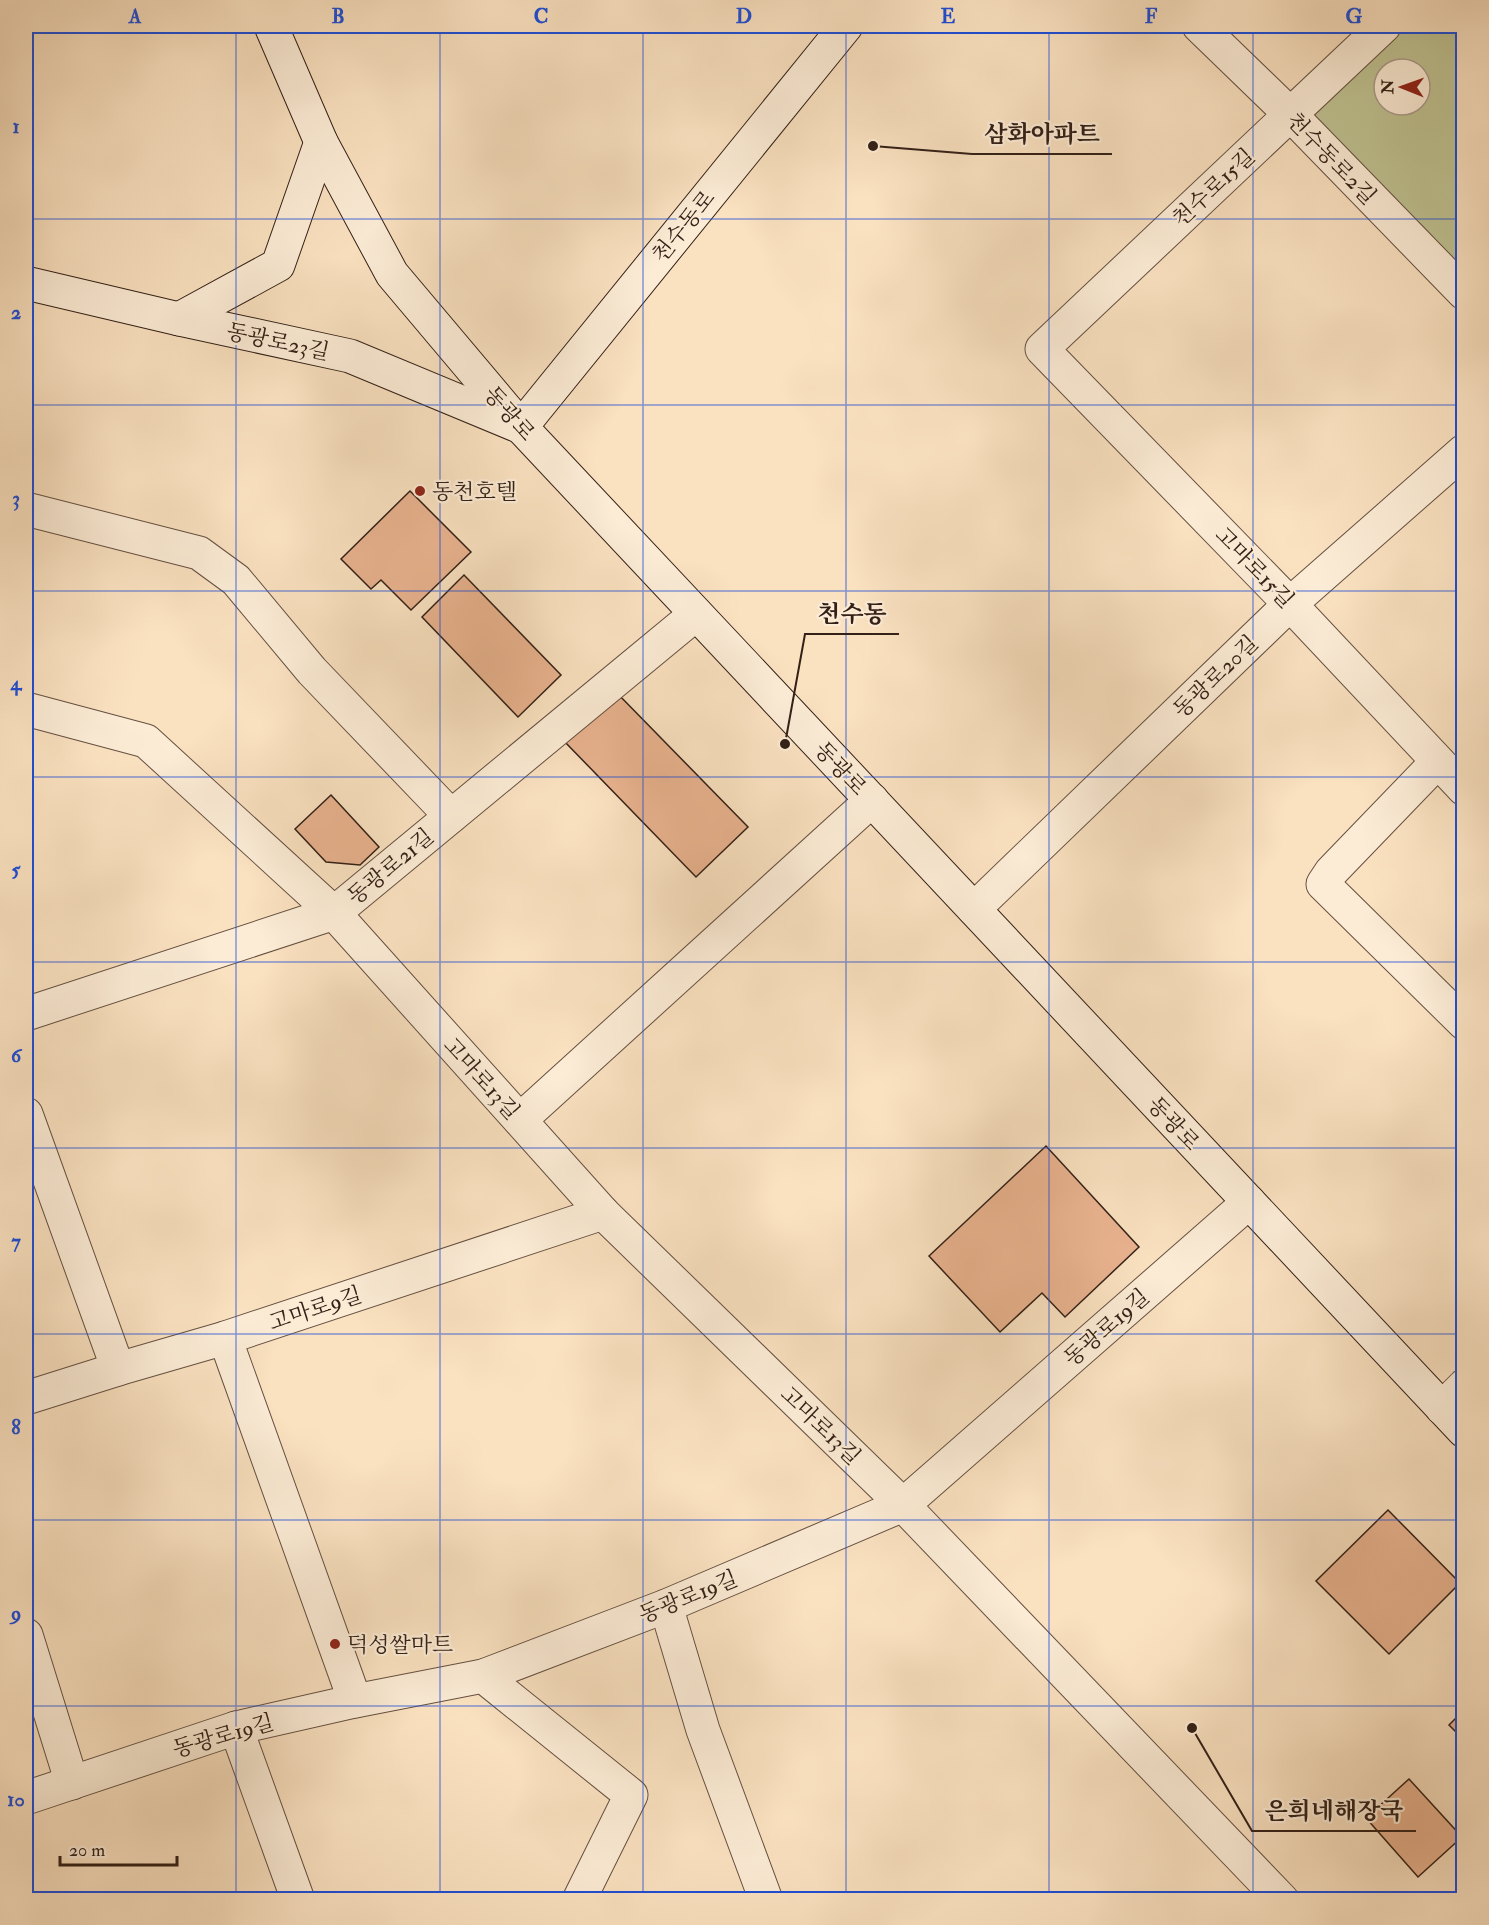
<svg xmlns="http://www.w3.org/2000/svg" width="1489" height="1925" font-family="'IM FELL Double Pica','Noto Serif KR',serif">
	<rect width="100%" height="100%" fill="#fae1c0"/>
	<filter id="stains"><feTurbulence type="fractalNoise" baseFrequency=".00333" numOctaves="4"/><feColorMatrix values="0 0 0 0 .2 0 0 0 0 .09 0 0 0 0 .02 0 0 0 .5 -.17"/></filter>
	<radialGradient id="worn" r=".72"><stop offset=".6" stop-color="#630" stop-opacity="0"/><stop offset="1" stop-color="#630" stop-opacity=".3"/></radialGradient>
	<path fill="#bfc292" stroke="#797154" stroke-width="1.5" fill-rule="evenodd" d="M1402,26H1463V279L1306,113ZM1384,69H1420V105H1384Z"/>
	<g fill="#e9b38f" stroke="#332017" stroke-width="1.5">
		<polygon points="410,491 471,552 411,610 381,580 371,589 341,559"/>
		<polygon points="464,575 561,675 518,717 422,617"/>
		<polygon points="615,691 748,827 696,877 564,741"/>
		<polygon points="331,795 379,847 360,865 326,862 295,829"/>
		<polygon points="1046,1146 1139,1247 1065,1317 1042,1293 1000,1332 929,1256"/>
		<polygon points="1388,1510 1460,1583 1389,1654 1316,1581"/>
		<polygon points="1464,1710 1464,1740 1449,1725"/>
		<polygon points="1409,1779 1462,1837 1418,1877 1366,1818"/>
	</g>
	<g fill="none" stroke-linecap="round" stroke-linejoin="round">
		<g stroke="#655041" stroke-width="35">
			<g id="street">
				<polyline points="1199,26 1290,114 1464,293"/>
				<polyline points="1384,26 1042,349 1290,604 1464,789"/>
				<polyline points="26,509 199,553 236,580 312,671 451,816"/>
				<polyline points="26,709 146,741 334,913 603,1213 903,1505 1282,1900"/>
				<polyline points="1437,762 1331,872 1323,884 1464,1023"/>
				<polyline points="974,909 1290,604 1464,451"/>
				<polyline points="26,1014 334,913 696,614"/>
				<polyline points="26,1114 118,1369"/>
				<polyline points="520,1120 872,800"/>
				<polyline points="225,1338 355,1701"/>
				<polyline points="26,1398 118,1369 225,1338 603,1213"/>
				<polyline points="1442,1408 1464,1386"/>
				<polyline points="666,1606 703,1730 766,1900"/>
				<polyline points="26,1635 72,1783"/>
				<polyline points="483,1676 631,1795 579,1900"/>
				<polyline points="236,1728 298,1900"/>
				<polyline points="26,1798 236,1728 355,1701 483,1676 666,1606 903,1505 1249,1202"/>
			</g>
		</g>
		<g stroke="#332017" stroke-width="35">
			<g id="secondary">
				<polyline points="271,26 321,142 392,274 521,427 1464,1431"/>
				<polyline points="26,283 179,319 350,356 521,427 846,26"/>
				<polyline points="179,319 278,265 321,142"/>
			</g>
		</g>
		<use href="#street" stroke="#fcecd6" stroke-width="33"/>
		<use href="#secondary" stroke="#fcecd6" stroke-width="33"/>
	</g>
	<path fill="none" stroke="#1d4ed8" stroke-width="1.5" stroke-opacity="0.55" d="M236,26V1900M440,26V1900M643,26V1900M846,26V1900M1049,26V1900M1253,26V1900M26,219H1464M26,405H1464M26,591H1464M26,777H1464M26,962H1464M26,1148H1464M26,1334H1464M26,1520H1464M26,1706H1464"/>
	<g fill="#8f2418" stroke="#fcecd6" stroke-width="2">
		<circle cx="420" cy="491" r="6"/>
		<circle cx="335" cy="1644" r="6"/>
	</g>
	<g text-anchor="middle" stroke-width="4.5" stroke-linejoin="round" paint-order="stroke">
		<g font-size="22" fill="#332017" stroke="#fcecd6">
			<text transform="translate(1332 158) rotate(46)" y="8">천수동로2길</text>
			<text transform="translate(1213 187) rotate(-43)" y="8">천수로15길</text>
			<text transform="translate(683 226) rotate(-51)" y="8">천수동로</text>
			<text transform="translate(278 341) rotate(12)" y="8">동광로23길</text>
			<text transform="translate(510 413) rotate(49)" y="8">동광로</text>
			<text transform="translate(1255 567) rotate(46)" y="8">고마로15길</text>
			<text transform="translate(1215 676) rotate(-44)" y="8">동광로20길</text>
			<text transform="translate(841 768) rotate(47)" y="8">동광로</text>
			<text transform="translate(390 866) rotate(-40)" y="8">동광로21길</text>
			<text transform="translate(482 1078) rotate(48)" y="8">고마로13길</text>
			<text transform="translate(1174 1123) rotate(47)" y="8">동광로</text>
			<text transform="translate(315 1308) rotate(-18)" y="8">고마로9길</text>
			<text transform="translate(1106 1327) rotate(-41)" y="8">동광로19길</text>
			<text transform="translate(821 1425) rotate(44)" y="8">고마로13길</text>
			<text transform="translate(688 1596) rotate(-22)" y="8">동광로19길</text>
			<text transform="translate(223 1735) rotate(-16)" y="8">동광로19길</text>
		</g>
		<g font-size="22" fill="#332017" stroke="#fcecd6" text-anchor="start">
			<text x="432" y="499">동천호텔</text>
			<text x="347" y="1652">덕성쌀마트</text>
		</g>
	</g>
	<path fill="none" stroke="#332017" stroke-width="2" d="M873 146L972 154H1112M785 744L805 634H899M1192 1728L1252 1831H1416"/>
	<g fill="#332017" stroke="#fcecd6" stroke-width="2">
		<circle cx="873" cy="146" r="6"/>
		<circle cx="785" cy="744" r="6"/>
		<circle cx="1192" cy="1728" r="6"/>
	</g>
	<g font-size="24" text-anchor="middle" font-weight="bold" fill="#332017" stroke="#fcecd6" stroke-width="4.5" stroke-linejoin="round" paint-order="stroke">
		<text x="1042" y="142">삼화아파트</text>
		<text x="852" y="622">천수동</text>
		<text x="1334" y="1819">은희네해장국</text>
	</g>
	<rect width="1489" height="1925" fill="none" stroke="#fae1c0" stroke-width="66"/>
	<g transform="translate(1402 87) rotate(271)"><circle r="28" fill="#fcecd6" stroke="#ac9a8a" stroke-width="1.5"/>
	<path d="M0-4.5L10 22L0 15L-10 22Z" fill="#8f2418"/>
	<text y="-9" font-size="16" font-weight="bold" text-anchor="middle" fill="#332017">N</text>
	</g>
	<path d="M60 1856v9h117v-9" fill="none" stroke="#332017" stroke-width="3"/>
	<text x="69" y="1856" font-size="18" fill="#332017" stroke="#fcecd6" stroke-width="4.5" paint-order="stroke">20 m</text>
	<rect x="33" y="33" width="1423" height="1859" fill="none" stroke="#1d4ed8" stroke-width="2"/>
	<g font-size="20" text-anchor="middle" font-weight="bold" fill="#1d4ed8">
		<text x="135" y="23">A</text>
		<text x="338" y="23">B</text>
		<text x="541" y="23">C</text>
		<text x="744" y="23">D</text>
		<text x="948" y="23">E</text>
		<text x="1151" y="23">F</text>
		<text x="1354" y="23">G</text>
		<text x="16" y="133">1</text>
		<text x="16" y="319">2</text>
		<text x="16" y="505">3</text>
		<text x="16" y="690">4</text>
		<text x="16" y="876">5</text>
		<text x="16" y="1062">6</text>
		<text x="16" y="1248">7</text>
		<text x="16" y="1434">8</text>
		<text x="16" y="1620">9</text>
		<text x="16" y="1806">10</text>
	</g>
	<rect width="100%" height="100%" filter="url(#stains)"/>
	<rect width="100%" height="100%" fill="url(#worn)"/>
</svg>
